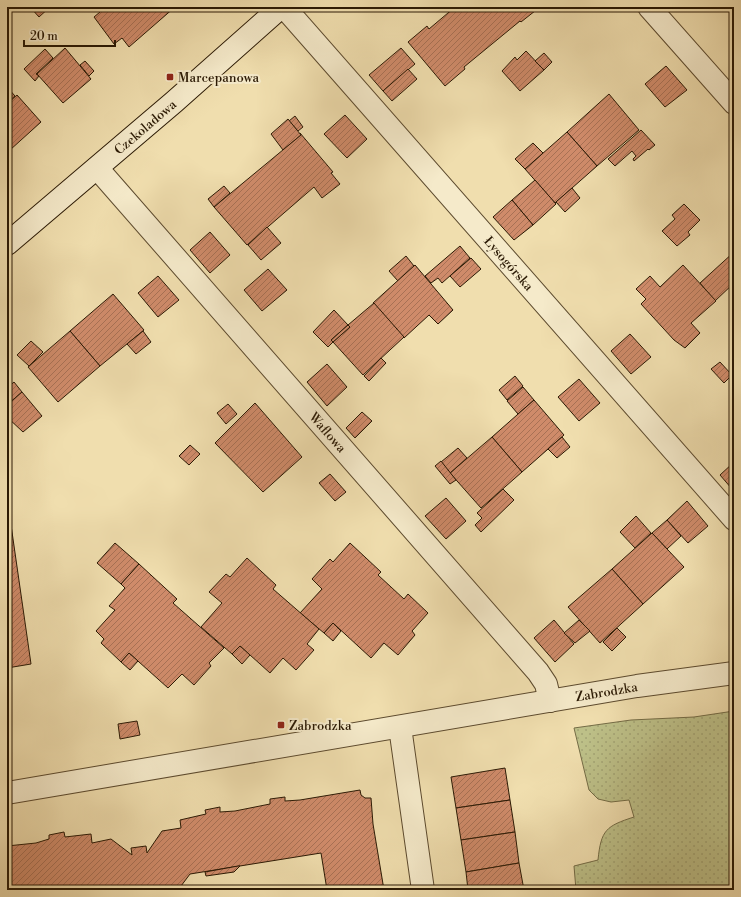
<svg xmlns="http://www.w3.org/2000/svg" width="741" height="897" font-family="'Libre Bodoni',serif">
	<defs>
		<pattern id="grass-dots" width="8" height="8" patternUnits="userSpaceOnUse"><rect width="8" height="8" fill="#bdc088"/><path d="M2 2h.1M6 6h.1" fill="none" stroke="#a3a474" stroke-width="1.8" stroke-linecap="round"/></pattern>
		<pattern id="building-hatch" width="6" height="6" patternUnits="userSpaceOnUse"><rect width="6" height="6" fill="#cf8b6a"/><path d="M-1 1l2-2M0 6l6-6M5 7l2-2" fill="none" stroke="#a87155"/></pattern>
	</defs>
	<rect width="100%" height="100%" fill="#f0deae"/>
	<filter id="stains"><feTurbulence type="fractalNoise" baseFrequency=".005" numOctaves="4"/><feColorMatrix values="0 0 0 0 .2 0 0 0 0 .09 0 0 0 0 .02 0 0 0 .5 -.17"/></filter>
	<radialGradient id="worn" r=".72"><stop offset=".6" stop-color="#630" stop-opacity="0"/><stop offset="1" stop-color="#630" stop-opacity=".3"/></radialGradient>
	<path fill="url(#grass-dots)" stroke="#746c46" d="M734,711V890H576L574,866L598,860C601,830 606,826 634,817L629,800L611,802L598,799L589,790L574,728L631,720L694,717Z"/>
	<g fill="url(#building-hatch)" stroke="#2a1904">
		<polygon points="30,7 50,7 39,17"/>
		<polygon points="96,7 175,7 129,47 122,38 114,44 94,17 100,12"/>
		<polygon points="455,7 540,7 521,22 520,21 464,67 465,69 445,86 408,42 427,26 429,29"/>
		<polygon points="65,48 91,79 63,103 37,74"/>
		<polygon points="401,48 415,64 383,91 369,75"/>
		<polygon points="45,49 53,58 36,74 39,76 35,81 24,69"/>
		<polygon points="526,51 544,70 520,91 502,71 515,57 517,60"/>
		<polygon points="544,53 552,62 544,70 535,61"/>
		<polygon points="85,61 94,71 89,76 80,65"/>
		<polygon points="666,66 687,90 665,107 645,84"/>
		<polygon points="408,69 417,79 392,101 383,91"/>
		<polygon points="7,87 15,96 7,103"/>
		<polygon points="609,94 639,130 597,166 567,132"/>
		<polygon points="17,95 41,122 10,150 7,146 7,104"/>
		<polygon points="345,115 367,139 347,158 324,134"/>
		<polygon points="295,116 303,127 298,131 289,121"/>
		<polygon points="288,119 301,135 283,150 271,134"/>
		<polygon points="641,130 655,145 649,150 648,149 634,161 633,159 636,156 632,151 615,166 608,159"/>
		<polygon points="567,132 597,166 555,203 525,169"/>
		<polygon points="300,133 333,172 331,173 340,184 322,198 314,187 247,245 214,207 301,135"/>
		<polygon points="533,143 543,153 525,169 515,159"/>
		<polygon points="535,180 556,204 533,225 512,200"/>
		<polygon points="224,186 230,193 214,207 208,199"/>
		<polygon points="572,188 580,198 565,212 556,202"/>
		<polygon points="512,200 533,225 514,240 493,217"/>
		<polygon points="684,204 700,220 688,232 690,235 677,246 662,231 675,219 672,215"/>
		<polygon points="267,227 281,243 261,260 248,245"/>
		<polygon points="210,232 230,255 210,273 190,250"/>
		<polygon points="460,246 470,258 442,283 438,278 431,283 425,276"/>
		<polygon points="734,252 734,283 715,301 700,283"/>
		<polygon points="406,256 414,266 392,287 398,281 389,271"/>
		<polygon points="471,258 481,269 460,287 450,276"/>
		<polygon points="415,265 453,310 438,324 429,315 404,338 373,303"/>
		<polygon points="683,265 716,301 691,323 700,333 685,348 674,340 641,304 646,299 636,289 650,276 660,287"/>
		<polygon points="268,269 287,290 262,311 244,290"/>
		<polygon points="158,276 179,300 158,317 138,293"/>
		<polygon points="113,294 144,330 100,366 70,331"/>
		<polygon points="374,303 404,337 363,375 333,342 350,327 348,325"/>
		<polygon points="334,310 348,325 331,340 333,342 328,347 313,332"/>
		<polygon points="348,325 350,327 333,342 331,340"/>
		<polygon points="70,331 100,366 58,402 28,367"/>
		<polygon points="143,331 151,342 136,354 127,344"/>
		<polygon points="630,334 651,357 631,374 611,351"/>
		<polygon points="31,341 43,352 29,366 17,355"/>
		<polygon points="381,358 386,363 369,381 364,376"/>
		<polygon points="720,362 732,375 724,383 711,369"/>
		<polygon points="327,364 347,387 327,406 307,382"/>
		<polygon points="515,376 523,386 507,400 499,390"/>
		<polygon points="579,379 600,403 579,421 558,397"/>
		<polygon points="14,382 22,392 7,405 7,388"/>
		<polygon points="523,387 534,400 518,414 507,401"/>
		<polygon points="22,392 42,416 23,432 7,417 7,405"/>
		<polygon points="534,400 564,435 522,472 492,437"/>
		<polygon points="255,403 302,457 263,492 215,443"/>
		<polygon points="228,404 237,414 226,424 217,413"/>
		<polygon points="362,412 372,421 355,438 346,428"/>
		<polygon points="492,437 522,472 481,508 450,473"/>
		<polygon points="562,437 570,447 557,458 548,449"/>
		<polygon points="190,445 200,454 189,465 179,456"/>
		<polygon points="458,448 467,458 450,473 441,462"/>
		<polygon points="441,461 456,480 450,484 435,466"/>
		<polygon points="733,463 734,487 732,489 720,475"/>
		<polygon points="330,474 346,492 335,501 319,483"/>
		<polygon points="503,489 514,500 481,532 475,525 482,518 477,513"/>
		<polygon points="446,498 466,521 446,539 425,516"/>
		<polygon points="687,501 708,526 688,543 667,520"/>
		<polygon points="636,516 651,533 635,548 620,532"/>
		<polygon points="667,520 681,536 667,549 652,533"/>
		<polygon points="11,525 31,664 7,668 7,526"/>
		<polygon points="652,533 684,567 643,604 612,569"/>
		<polygon points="115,543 139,564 121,584 97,563"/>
		<polygon points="350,543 381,572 378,575 404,599 408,594 428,613 412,631 415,635 398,655 384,643 371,658 333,623 324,633 300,613 322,589 312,579 330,559 333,562"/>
		<polygon points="247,558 276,585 273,589 319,629 307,644 314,650 296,670 283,658 270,673 240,646 232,654 201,627 222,603 209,592 226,574 230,577"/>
		<polygon points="139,564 177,599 173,603 224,648 209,663 211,666 194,685 182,674 168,688 129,653 121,662 101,643 104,639 96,631 115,610 109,606 125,588 121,584"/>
		<polygon points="612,569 643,604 600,643 568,607"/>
		<polygon points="554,620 574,644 555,662 534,638"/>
		<polygon points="579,620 590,631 575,643 564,633"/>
		<polygon points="333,623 341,631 333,641 324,633"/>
		<polygon points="617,628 626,637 612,651 603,642"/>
		<polygon points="240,646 250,655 242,664 232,654"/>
		<polygon points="129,653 138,661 130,670 121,662"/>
		<polygon points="137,721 140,735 120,739 118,724"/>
		<polygon points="505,768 510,800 456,808 451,777"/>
		<polygon points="360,790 361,795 365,798 371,798 373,824 384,890 327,890 321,853 190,874 178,890 7,890 7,846 36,843 49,839 49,835 64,832 65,837 91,834 92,843 111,839 132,855 131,848 146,846 147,853 162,831 181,828 180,820 206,814 205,810 220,807 220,812 235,811 270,804 270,799 285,797 285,801 300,800"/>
		<polygon points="510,800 515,832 461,840 456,808"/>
		<polygon points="515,832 519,863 466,872 461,840"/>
		<polygon points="519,863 524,890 468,890 466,872"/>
		<polygon points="238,866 240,866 234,872 206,876 205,872"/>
	</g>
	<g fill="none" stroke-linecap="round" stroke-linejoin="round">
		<g stroke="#5c4a2e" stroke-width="24">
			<g id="street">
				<path id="s1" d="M284,7L734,519"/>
				<polyline points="649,7 734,103"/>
				<path id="s2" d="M97,168L538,672L546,684L550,701"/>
				<polyline points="400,727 423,890"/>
				<path id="s3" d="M7,793L637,686L734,673"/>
			</g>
		</g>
		<g stroke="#2a1904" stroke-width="24">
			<g id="secondary">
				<path id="s4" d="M7,244L174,102L281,7"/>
			</g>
		</g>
		<use href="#street" stroke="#f5eaca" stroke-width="22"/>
		<use href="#secondary" stroke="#f5eaca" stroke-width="22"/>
	</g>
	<g fill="#8f2418" stroke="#f5eaca" stroke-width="1.5">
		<rect x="166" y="73" width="8" height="8" rx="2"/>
		<rect x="277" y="721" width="8" height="8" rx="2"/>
	</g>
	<g text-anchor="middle" stroke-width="4" stroke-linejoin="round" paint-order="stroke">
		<g font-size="13" fill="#2a1904" stroke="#f5eaca" text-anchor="start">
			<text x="178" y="82">Marcepanowa</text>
			<text x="289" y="730">Zabrodzka</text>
		</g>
		<g font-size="13" fill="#2a1904" stroke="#f5eaca">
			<text dy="5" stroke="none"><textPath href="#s4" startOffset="181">Czekoladowa</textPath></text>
			<text dy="5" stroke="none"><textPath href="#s1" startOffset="341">Łysogórska</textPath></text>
			<text dy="5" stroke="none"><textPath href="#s2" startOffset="351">Waflowa</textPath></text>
			<text dy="5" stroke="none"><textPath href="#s3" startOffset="608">Zabrodzka</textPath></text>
		</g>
	</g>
	<rect width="741" height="897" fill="none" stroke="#f0deae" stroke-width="24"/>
	<rect x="8" y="8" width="725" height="881" fill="none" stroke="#2a1904" stroke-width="2"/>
	<rect x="12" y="12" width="717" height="873" fill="none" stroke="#2a1904"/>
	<path d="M24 40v6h91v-6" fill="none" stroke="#2a1904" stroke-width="2"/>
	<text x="30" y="40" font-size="12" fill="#2a1904" stroke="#f5eaca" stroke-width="3" paint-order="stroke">20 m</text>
	<rect width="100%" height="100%" filter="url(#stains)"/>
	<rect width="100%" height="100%" fill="url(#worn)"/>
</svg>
